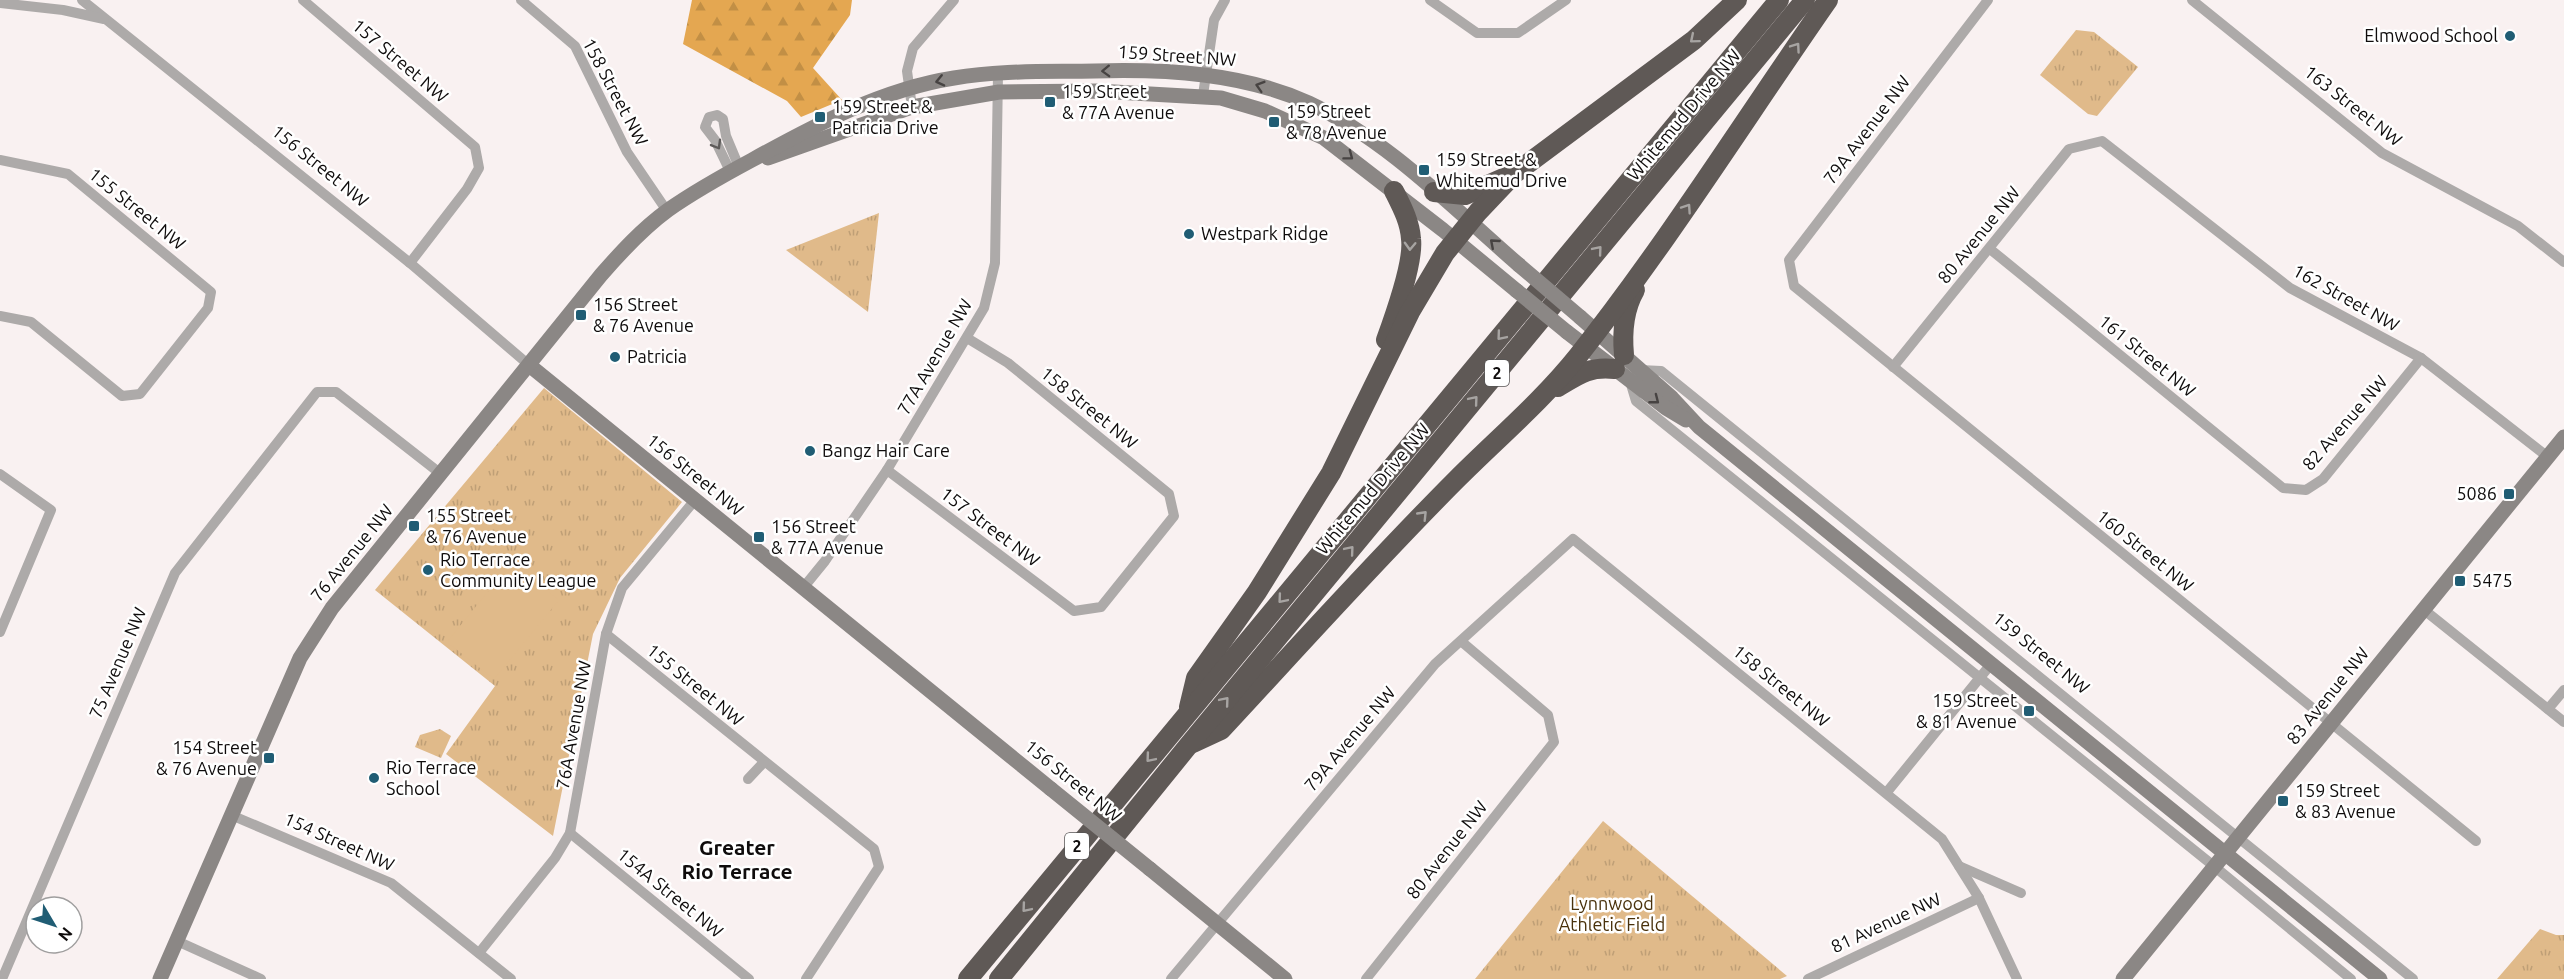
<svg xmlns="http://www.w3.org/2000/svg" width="2564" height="979" font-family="Ubuntu,sans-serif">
	<defs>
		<pattern id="grass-tufts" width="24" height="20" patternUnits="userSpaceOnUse" patternTransform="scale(1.5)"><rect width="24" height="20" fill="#e0ba8a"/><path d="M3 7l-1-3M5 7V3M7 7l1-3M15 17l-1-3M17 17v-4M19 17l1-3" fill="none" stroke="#bf9f76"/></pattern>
		<pattern id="forest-firs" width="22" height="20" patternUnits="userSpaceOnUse" patternTransform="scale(1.5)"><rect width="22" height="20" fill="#e4a751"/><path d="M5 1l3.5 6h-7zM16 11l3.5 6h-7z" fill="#c28f45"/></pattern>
	</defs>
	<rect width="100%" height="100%" fill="#f9f1f1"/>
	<g fill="url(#grass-tufts)">
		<polygon points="2076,30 2094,32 2138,67 2097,116 2088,114 2040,75"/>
		<polygon points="879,213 868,312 786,250"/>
		<polygon points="544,388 682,502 620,578 593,634 553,836 446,754 495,686 375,590"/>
		<polygon points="440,729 451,736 441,758 415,747 420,735"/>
		<polygon points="1603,821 1787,976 1780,979 1475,979"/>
		<polygon points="2540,929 2556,935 2564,935 2564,979 2497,979"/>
	</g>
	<polygon fill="url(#forest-firs)" points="692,0 852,0 850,15 813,68 842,100 801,117 787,101 683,44"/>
	<polygon fill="#e0ba8a" points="512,562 559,600 494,679 447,642"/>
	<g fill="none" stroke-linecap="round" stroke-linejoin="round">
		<g stroke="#adaaa9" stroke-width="10">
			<polyline points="82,0 410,263 529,365"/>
			<polyline points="303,0 475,147 479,168 467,189 410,263"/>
			<polyline points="521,0 575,46 627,152 667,211"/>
			<polyline points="1430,0 1477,33 1518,33 1566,0"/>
			<polyline points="1988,0 1789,260 1794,286 2476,841"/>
			<polyline points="2192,0 2382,153 2518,226 2564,262"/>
			<polyline points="0,3 63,10 104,19"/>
			<polyline points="1203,95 1214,20 1225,0"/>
			<polyline points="912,107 907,71 913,48 954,0"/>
			<polyline points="0,160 68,174 211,292 208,308 140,394 122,396 31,322 0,316"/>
			<polyline points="730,171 715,140 705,127 709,117 717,115 723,119 726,136 739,167"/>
			<polyline points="1990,249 2283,488 2306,490 2323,479 2421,358"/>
			<polyline points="1893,367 2069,149 2102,141 2290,288 2421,358 2548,457"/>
			<polyline points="1640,370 1661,371 2413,979"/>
			<polyline points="1630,381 1636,401 2215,867 2351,979"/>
			<polyline points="887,470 1074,611 1101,607 1174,516 1169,494 1008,363 967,338"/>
			<polyline points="0,474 51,510 0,632"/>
			<polyline points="803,588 825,561 887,470 984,308 995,263 998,74"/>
			<polyline points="2423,609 2564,722"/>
			<polyline points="606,634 874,849 879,867 806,979"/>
			<polyline points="2548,709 2564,690"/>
			<polyline points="748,779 764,762"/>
			<polyline points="1887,792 1991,664"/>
			<polyline points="231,815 391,883 511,979"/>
			<polyline points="570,833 749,979"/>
			<polyline points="1959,866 2021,893"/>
			<polyline points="177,941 261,979"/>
			<polyline points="479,953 555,858 570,833 606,634 622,588 695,500"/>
			<polyline points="2,979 175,573 317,392 336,392 441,474"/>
			<polyline points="1171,979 1435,664 1573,539 1942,839 1979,898 2017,979"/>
			<polyline points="1366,979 1554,742 1548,715 1462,642"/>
			<polyline points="1808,979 1979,898"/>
		</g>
		<g stroke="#8b8785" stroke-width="15">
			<polyline points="768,158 912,107 999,92 1097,91 1221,98 1265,111 1324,138 1443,230 1517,291"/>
			<polyline points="1580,317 1672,398 1699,427 2380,979"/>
			<polyline points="1567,332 1666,408 1686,420"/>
			<polyline points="529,365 1051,789"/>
			<polyline points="1150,869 1285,979"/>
			<path d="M160,979L300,658L332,608L601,275C621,252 642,229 668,210C695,191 724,175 752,160C815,125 883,89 954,78C1000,70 1048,72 1095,71C1167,69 1242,73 1309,103C1388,140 1453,208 1519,265"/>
			<polyline points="2123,979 2564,437"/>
		</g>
		<g stroke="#5f5956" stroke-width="20">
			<polyline points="1434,192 1465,195 1506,177"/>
			<path d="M1386,340C1394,318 1414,261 1411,239C1410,222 1402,207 1394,191"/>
			<path d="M1624,355C1622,333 1624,309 1635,290"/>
			<path d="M1558,387C1579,374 1590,366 1615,369"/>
			<polyline points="1189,707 1196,678 1257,592 1331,473 1410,312 1445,253 1478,212 1514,174 1694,40 1737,0"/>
			<path d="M1193,743L1221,730C1299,646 1376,560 1457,479C1498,438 1542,401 1578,356C1668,242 1745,119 1828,0"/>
			<polyline points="968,979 1779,0"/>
			<polyline points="999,979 1188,746 1805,0"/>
		</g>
		<g stroke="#8b8785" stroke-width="15">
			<polyline points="1519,265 1580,317"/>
			<polyline points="1517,291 1567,332"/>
			<polyline points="1051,789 1150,869"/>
		</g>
	</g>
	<defs><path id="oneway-chevron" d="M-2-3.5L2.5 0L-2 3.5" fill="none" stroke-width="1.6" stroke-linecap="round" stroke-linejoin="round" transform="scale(1.5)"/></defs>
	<g stroke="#a7a4a2">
		<use href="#oneway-chevron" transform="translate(1694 39) rotate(140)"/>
		<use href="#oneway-chevron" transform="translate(1796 47) rotate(-55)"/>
		<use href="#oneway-chevron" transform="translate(1687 208) rotate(-56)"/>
		<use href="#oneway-chevron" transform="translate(1410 246) rotate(92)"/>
		<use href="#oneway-chevron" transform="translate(1598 250) rotate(-50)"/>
		<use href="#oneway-chevron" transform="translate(1501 336) rotate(130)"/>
		<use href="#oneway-chevron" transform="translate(1474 400) rotate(-50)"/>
		<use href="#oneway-chevron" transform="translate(1423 515) rotate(-46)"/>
		<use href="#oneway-chevron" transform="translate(1350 550) rotate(-50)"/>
		<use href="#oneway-chevron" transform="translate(1282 599) rotate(130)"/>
		<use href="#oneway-chevron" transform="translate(1225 701) rotate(-50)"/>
		<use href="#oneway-chevron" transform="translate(1150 758) rotate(130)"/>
		<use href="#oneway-chevron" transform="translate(1026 908) rotate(130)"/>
	</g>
	<g stroke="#474342">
		<use href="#oneway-chevron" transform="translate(1106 71) rotate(178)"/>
		<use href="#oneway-chevron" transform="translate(940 81) rotate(167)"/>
		<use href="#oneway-chevron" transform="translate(1260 86) rotate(-163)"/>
		<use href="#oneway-chevron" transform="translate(1349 156) rotate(37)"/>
		<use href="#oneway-chevron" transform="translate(1494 243) rotate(-139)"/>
		<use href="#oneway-chevron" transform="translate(1655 400) rotate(38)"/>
	</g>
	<use stroke="#5e5b5a" href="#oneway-chevron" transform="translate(717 145) rotate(60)"/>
	<g fill="#205d74" stroke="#fff" stroke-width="2">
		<circle cx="2510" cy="36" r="6"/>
		<rect x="1044" y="96" width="12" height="12" rx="3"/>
		<rect x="814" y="111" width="12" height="12" rx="3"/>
		<rect x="1268" y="116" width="12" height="12" rx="3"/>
		<rect x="1418" y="164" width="12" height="12" rx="3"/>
		<circle cx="1189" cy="234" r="6"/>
		<rect x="575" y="309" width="12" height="12" rx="3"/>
		<circle cx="615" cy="357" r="6"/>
		<circle cx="810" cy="451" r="6"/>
		<rect x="2503" y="488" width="12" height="12" rx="3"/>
		<rect x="408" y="520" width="12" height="12" rx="3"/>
		<rect x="753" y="531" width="12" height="12" rx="3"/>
		<circle cx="428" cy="570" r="6"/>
		<rect x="2454" y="575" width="12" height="12" rx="3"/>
		<rect x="2023" y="705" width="12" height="12" rx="3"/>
		<rect x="263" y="752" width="12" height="12" rx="3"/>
		<circle cx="374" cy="778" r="6"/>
		<rect x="2277" y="795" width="12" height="12" rx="3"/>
	</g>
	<g text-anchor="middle" stroke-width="5" stroke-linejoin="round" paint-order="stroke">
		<g fill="#fff" stroke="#575555" stroke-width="1.5">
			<rect x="1485" y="360" width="24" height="26" rx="4.5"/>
			<rect x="1065" y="833" width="24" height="26" rx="4.5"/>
		</g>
		<g font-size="16" font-weight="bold" fill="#0f0c0c">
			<text x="1497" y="379">2</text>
			<text x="1077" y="852">2</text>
		</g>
		<g font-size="18" fill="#0f0c0c" stroke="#fff" text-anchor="start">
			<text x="2498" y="42" text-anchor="end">Elmwood School</text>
			<text x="1062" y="98">159 Street<tspan x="1062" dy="21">&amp; 77A Avenue</tspan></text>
			<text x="832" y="113">159 Street &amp;<tspan x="832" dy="21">Patricia Drive</tspan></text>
			<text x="1286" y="118">159 Street<tspan x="1286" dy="21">&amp; 78 Avenue</tspan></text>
			<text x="1436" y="166">159 Street &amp;<tspan x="1436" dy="21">Whitemud Drive</tspan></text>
			<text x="1201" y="240">Westpark Ridge</text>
			<text x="593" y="311">156 Street<tspan x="593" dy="21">&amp; 76 Avenue</tspan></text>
			<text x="627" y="363">Patricia</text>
			<text x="822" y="457">Bangz Hair Care</text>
			<text x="2497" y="500" text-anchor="end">5086</text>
			<text x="426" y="522">155 Street<tspan x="426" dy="21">&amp; 76 Avenue</tspan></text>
			<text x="771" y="533">156 Street<tspan x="771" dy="21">&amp; 77A Avenue</tspan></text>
			<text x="440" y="566">Rio Terrace<tspan x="440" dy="21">Community League</tspan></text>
			<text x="2472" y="587">5475</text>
			<text x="2017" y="707" text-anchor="end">159 Street<tspan x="2017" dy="21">&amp; 81 Avenue</tspan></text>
			<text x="257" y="754" text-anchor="end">154 Street<tspan x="257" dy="21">&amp; 76 Avenue</tspan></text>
			<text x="386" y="774">Rio Terrace<tspan x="386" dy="21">School</tspan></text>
			<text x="2295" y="797">159 Street<tspan x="2295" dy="21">&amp; 83 Avenue</tspan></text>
		</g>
		<g font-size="18" fill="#0f0c0c" stroke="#fff">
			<text transform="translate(1177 56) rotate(4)" y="6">159 Street NW</text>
			<text transform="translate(400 61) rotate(40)" y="6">157 Street NW</text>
			<text transform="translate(615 92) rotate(62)" y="6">158 Street NW</text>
			<text transform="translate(2353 106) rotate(38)" y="6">163 Street NW</text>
			<text transform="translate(1684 115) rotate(-50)" y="6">Whitemud Drive NW</text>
			<text transform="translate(1867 130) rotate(-53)" y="6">79A Avenue NW</text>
			<text transform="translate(320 166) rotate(39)" y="6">156 Street NW</text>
			<text transform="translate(137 209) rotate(39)" y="6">155 Street NW</text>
			<text transform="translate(1979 235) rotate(-51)" y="6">80 Avenue NW</text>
			<text transform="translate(2346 298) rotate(29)" y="6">162 Street NW</text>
			<text transform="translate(2147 356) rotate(39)" y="6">161 Street NW</text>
			<text transform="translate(935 357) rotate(-60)" y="6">77A Avenue NW</text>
			<text transform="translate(1089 408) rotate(39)" y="6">158 Street NW</text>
			<text transform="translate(2345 423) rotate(-49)" y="6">82 Avenue NW</text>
			<text transform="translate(695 475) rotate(39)" y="6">156 Street NW</text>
			<text transform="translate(1373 489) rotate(-50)" y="6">Whitemud Drive NW</text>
			<text transform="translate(990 527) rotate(37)" y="6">157 Street NW</text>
			<text transform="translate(2145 551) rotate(39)" y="6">160 Street NW</text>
			<text transform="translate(352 553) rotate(-51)" y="6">76 Avenue NW</text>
			<text transform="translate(2041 653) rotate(39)" y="6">159 Street NW</text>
			<text transform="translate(118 663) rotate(-67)" y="6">75 Avenue NW</text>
			<text transform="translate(695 685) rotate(39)" y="6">155 Street NW</text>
			<text transform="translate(1781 686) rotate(39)" y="6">158 Street NW</text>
			<text transform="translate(2328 696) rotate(-51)" y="6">83 Avenue NW</text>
			<text transform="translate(574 725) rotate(-80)" y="6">76A Avenue NW</text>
			<text transform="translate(1350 739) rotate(-50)" y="6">79A Avenue NW</text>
			<text transform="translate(1073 781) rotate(39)" y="6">156 Street NW</text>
			<text transform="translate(339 842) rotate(24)" y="6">154 Street NW</text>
			<text transform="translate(1447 850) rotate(-52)" y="6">80 Avenue NW</text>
			<text transform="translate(670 893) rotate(39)" y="6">154A Street NW</text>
			<text transform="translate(1886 923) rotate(-25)" y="6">81 Avenue NW</text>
		</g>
		<g font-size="18" fill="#49310b" stroke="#fff">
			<text x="1612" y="910">Lynnwood<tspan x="1612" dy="21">Athletic Field</tspan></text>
		</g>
		<g font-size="21" font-weight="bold" fill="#0f0c0c" stroke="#fff">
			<text x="737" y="855">Greater<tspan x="737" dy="24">Rio Terrace</tspan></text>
		</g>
	</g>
	<g transform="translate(54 925) rotate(129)"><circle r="28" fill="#ffffff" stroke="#9f9e9e" stroke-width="1.5"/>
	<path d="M0-4.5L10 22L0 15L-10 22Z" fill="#205d74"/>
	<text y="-9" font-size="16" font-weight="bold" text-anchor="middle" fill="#0f0c0c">N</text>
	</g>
</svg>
